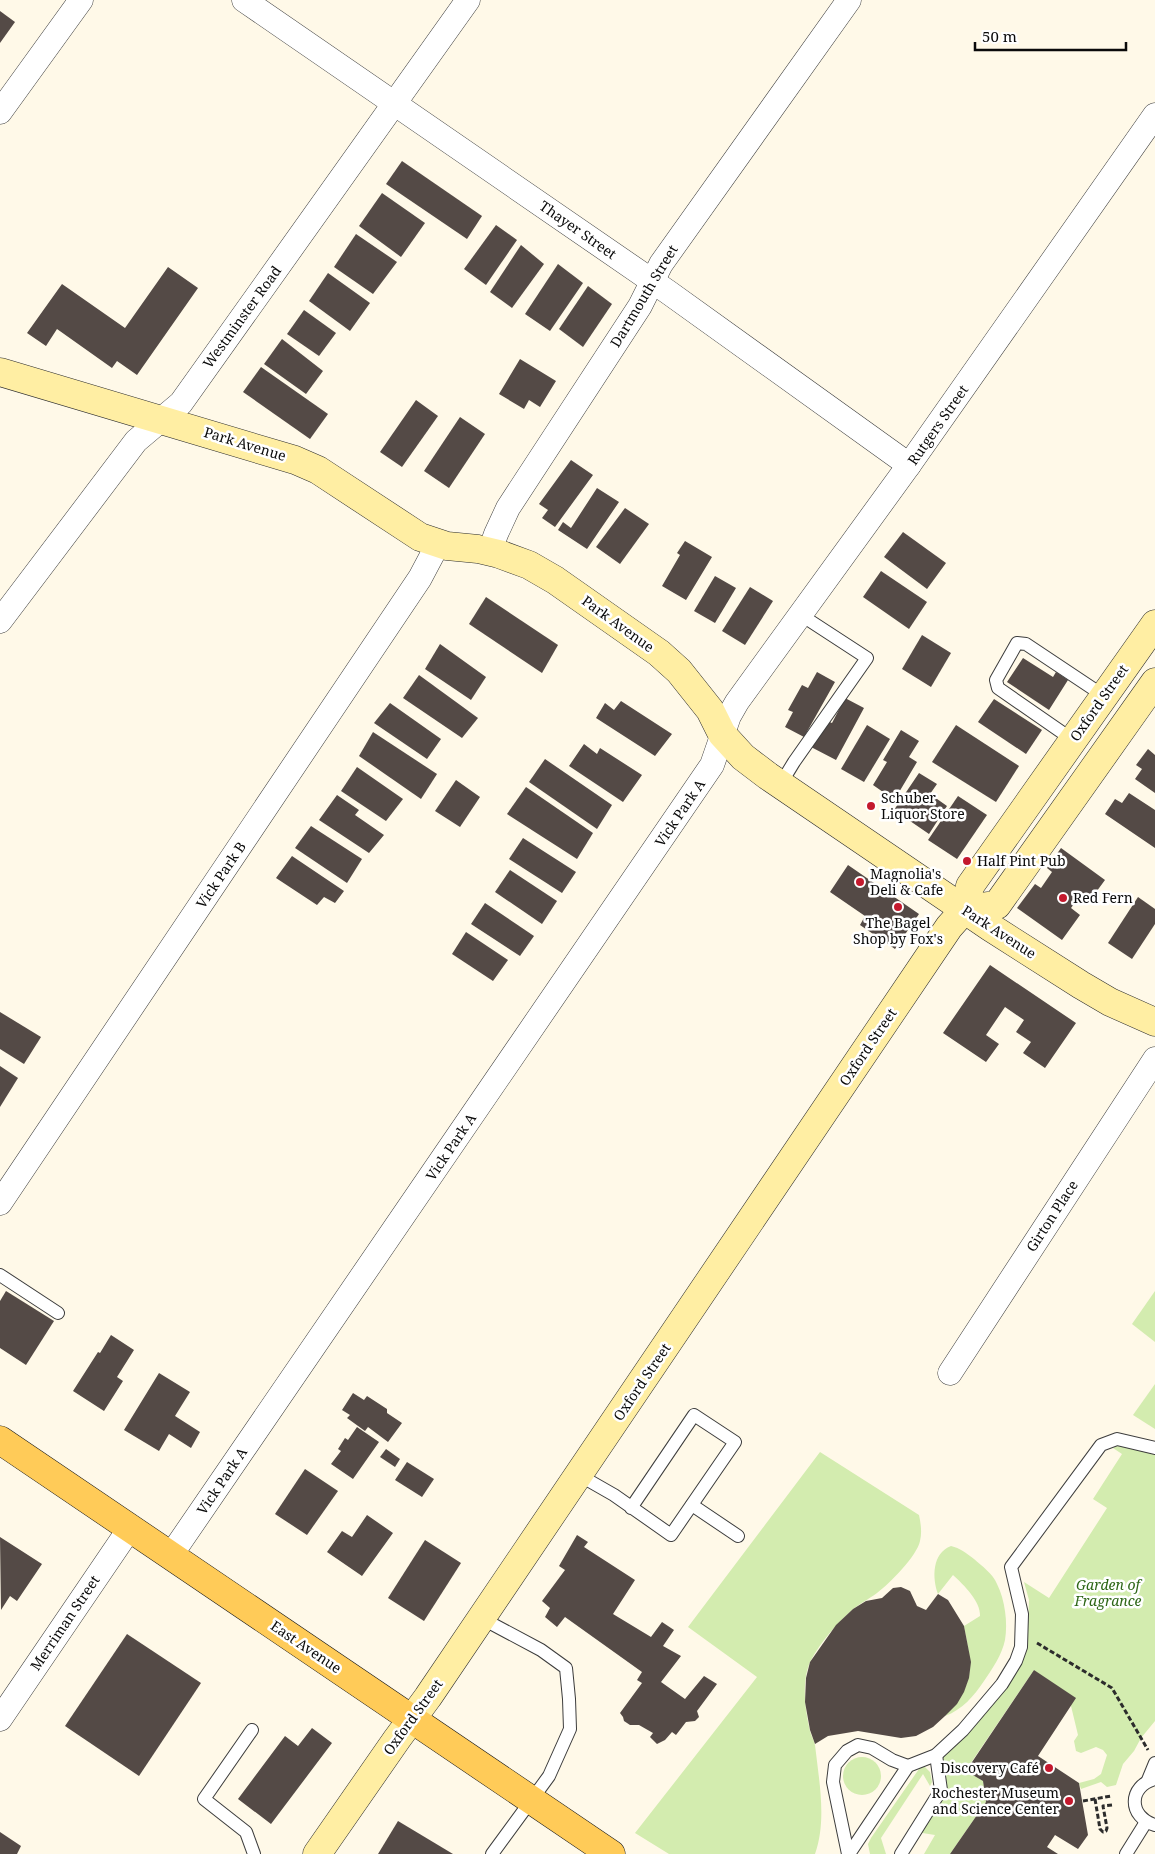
<svg xmlns="http://www.w3.org/2000/svg" width="1155" height="1854" font-family="'Noto Serif',serif">
	<rect width="100%" height="100%" fill="#fff9e8"/>
	<g fill="#d3ecaf">
		<polygon points="1155,1291 1155,1342 1132,1324"/>
		<polygon points="1155,1384 1155,1429 1133,1415"/>
		<polygon points="1117,1446 1141,1450 1155,1455 1155,1721 1141,1738 1134,1751 1123,1764 1116,1785 1107,1787 1101,1782 1081,1789 1079,1783 1094,1779 1101,1774 1107,1755 1103,1750 1096,1747 1081,1753 1076,1751 1074,1741 1078,1735 1071,1706 1034,1670 966,1770 983,1781 986,1802 950,1854 924,1854 935,1835 916,1832 945,1791 939,1755 1004,1687 1028,1626 1029,1600 1024,1582 1049,1598 1107,1508 1093,1499 1122,1454 1113,1448"/>
		<path d="M820,1452L919,1515C921,1524 922,1533 920,1541C917,1556 889,1584 877,1593C869,1599 859,1604 852,1610C836,1624 821,1642 811,1660C801,1680 805,1710 810,1731C811,1736 814,1740 815,1745C819,1781 827,1820 815,1854H669L635,1833L757,1677L688,1627Z"/>
		<path d="M951,1546C960,1548 966,1553 974,1559C982,1566 993,1574 997,1584C1005,1600 1008,1623 1005,1640C1002,1655 992,1669 984,1681C974,1696 962,1710 945,1716C976,1683 972,1667 964,1626L980,1616C981,1602 964,1585 953,1575L938,1594C932,1578 932,1553 951,1546Z"/>
		<circle cx="862" cy="1776" r="19"/>
		<polygon points="924,1766 930,1772 932,1782 930,1786 923,1774 881,1838 886,1854 870,1854 868,1844 871,1838 919,1769"/>
	</g>
	<g fill="#544a46">
		<polygon points="0,11 15,22 0,43"/>
		<polygon points="402,161 482,216 467,239 386,184"/>
		<polygon points="382,193 425,223 401,257 359,226"/>
		<polygon points="496,225 517,240 486,285 464,269"/>
		<polygon points="356,234 397,262 373,294 334,267"/>
		<polygon points="521,245 544,264 512,308 490,292"/>
		<polygon points="558,264 583,283 550,331 525,314"/>
		<polygon points="168,267 198,288 137,375 117,361 112,368 57,329 46,346 27,333 62,284 125,328"/>
		<polygon points="328,273 370,303 350,331 309,301"/>
		<polygon points="588,286 612,304 583,347 559,329"/>
		<polygon points="304,310 336,333 319,356 287,334"/>
		<polygon points="282,339 323,371 306,394 264,364"/>
		<polygon points="520,359 556,381 540,407 529,400 524,409 499,394"/>
		<polygon points="261,367 328,414 310,439 243,392"/>
		<polygon points="416,400 438,416 402,467 380,452"/>
		<polygon points="460,417 485,434 449,488 424,471"/>
		<polygon points="571,460 593,475 555,527 542,518 548,510 539,504"/>
		<polygon points="597,488 619,502 587,549 558,530 563,522 571,528"/>
		<polygon points="625,508 649,524 620,564 596,547"/>
		<polygon points="903,532 946,563 927,589 884,557"/>
		<polygon points="685,541 712,557 686,600 662,586 680,555 677,553"/>
		<polygon points="881,571 927,602 909,629 863,597"/>
		<polygon points="715,576 736,588 715,623 694,611"/>
		<polygon points="750,587 773,601 745,645 722,631"/>
		<polygon points="486,597 558,645 542,673 469,624"/>
		<polygon points="922,635 951,653 931,687 902,669"/>
		<polygon points="440,644 486,677 471,700 425,669"/>
		<polygon points="1023,658 1053,677 1056,672 1068,680 1049,710 1007,682"/>
		<polygon points="817,672 835,682 804,737 785,727 793,712 788,710 802,685 808,688"/>
		<polygon points="419,675 478,718 462,738 403,698"/>
		<polygon points="845,698 864,708 836,760 811,747 825,720 832,723"/>
		<polygon points="994,699 1042,730 1026,754 978,722"/>
		<polygon points="621,701 672,734 655,756 596,718 605,703 614,710"/>
		<polygon points="390,703 441,739 427,759 374,723"/>
		<polygon points="867,725 890,739 864,782 841,769"/>
		<polygon points="956,725 1019,766 996,802 932,762"/>
		<polygon points="901,730 919,741 909,757 917,762 892,804 881,797 883,792 873,785 887,762 883,760"/>
		<polygon points="373,732 437,774 421,799 359,756"/>
		<polygon points="584,744 597,754 600,748 642,775 623,802 569,766"/>
		<polygon points="1148,749 1155,755 1155,793 1135,779 1142,769 1136,765"/>
		<polygon points="545,759 612,805 597,829 529,782"/>
		<polygon points="357,767 403,799 386,821 341,791"/>
		<polygon points="919,773 937,784 930,794 947,806 929,834 894,810"/>
		<polygon points="456,780 480,797 460,827 435,811"/>
		<polygon points="526,787 593,833 577,859 507,814"/>
		<polygon points="1129,793 1155,810 1155,848 1105,814 1115,799 1122,803"/>
		<polygon points="337,795 359,810 355,815 384,835 369,853 319,820"/>
		<polygon points="958,796 987,815 957,859 928,840"/>
		<polygon points="311,826 362,859 347,883 295,848"/>
		<polygon points="523,838 576,872 562,893 509,859"/>
		<polygon points="1061,848 1105,880 1091,899 1082,893 1071,908 1080,915 1062,940 1017,908 1035,884 1041,888 1052,872 1047,868"/>
		<polygon points="292,856 344,891 335,903 324,897 317,905 276,878"/>
		<polygon points="848,865 919,914 895,949 860,925 865,916 830,892"/>
		<polygon points="510,870 557,901 542,924 495,892"/>
		<polygon points="1138,897 1155,909 1155,924 1132,959 1108,943"/>
		<polygon points="485,903 534,936 520,956 471,924"/>
		<polygon points="466,932 508,960 493,981 452,954"/>
		<polygon points="990,965 1076,1023 1045,1068 1023,1053 1031,1042 1016,1032 1024,1020 1005,1007 986,1035 999,1044 986,1062 943,1033"/>
		<polygon points="0,1012 41,1037 24,1064 0,1049"/>
		<polygon points="0,1066 18,1078 0,1107"/>
		<polygon points="6,1291 54,1321 26,1365 0,1348 0,1301"/>
		<polygon points="111,1335 134,1350 117,1377 123,1381 104,1411 73,1391 98,1352 100,1353"/>
		<polygon points="159,1373 190,1392 175,1416 200,1432 191,1448 169,1434 159,1451 124,1430"/>
		<polygon points="353,1393 364,1400 367,1396 387,1409 387,1413 402,1423 388,1442 368,1427 365,1431 347,1418 350,1415 342,1410"/>
		<polygon points="357,1427 379,1442 353,1479 331,1464 341,1451 338,1449 345,1438 348,1440"/>
		<polygon points="386,1449 400,1459 395,1467 380,1457"/>
		<polygon points="407,1462 434,1479 422,1497 395,1480"/>
		<polygon points="305,1469 338,1491 307,1535 275,1514"/>
		<polygon points="367,1515 393,1533 362,1576 327,1552 342,1531 352,1537"/>
		<polygon points="577,1535 588,1542 584,1547 635,1580 613,1614 651,1637 662,1622 674,1630 663,1646 681,1656 661,1682 685,1699 704,1676 717,1684 697,1711 699,1717 695,1721 686,1722 676,1735 672,1732 665,1740 657,1744 650,1737 653,1733 639,1725 630,1725 624,1721 623,1717 620,1713 642,1683 637,1680 642,1672 565,1617 557,1627 545,1617 550,1608 542,1601 565,1570 559,1566"/>
		<polygon points="0,1537 42,1564 17,1601 10,1596 1,1610"/>
		<polygon points="425,1540 461,1563 424,1621 388,1598"/>
		<polygon points="901,1587 910,1591 917,1606 926,1610 938,1594 948,1600 964,1626 971,1662 969,1678 964,1692 957,1704 945,1716 933,1727 916,1736 901,1738 858,1731 828,1736 815,1744 810,1730 805,1702 806,1678 810,1662 836,1625 853,1609 866,1601 882,1598 893,1588"/>
		<polygon points="127,1634 201,1683 139,1776 65,1726"/>
		<polygon points="1034,1670 1076,1698 1038,1756 1079,1783 1088,1835 1078,1849 1055,1835 1047,1847 1058,1854 950,1854 986,1802 983,1781 966,1771"/>
		<polygon points="312,1728 332,1743 271,1824 238,1799 285,1736 298,1746"/>
		<polygon points="398,1821 453,1854 378,1854"/>
		<polygon points="0,1832 21,1846 17,1854 0,1854"/>
	</g>
	<g fill="none" stroke-linecap="round" stroke-linejoin="round">
		<g stroke="#3d3d3d" stroke-width="14">
			<g id="lane">
				<polyline points="1073,740 998,688 996,680 1017,643 1026,644 1104,696"/>
				<polyline points="780,785 794,762 867,658 801,615"/>
				<polyline points="0,1275 58,1313"/>
				<polyline points="579,1475 614,1495 671,1535 735,1442 694,1415 631,1508"/>
				<polyline points="692,1505 738,1536"/>
				<polyline points="481,1618 541,1650 566,1668 569,1699 570,1729 549,1776 492,1854"/>
				<polyline points="252,1730 204,1799 246,1832 254,1854"/>
				<path d="M1155,1779C1128,1786 1128,1817 1155,1825"/>
				<polyline points="1148,1780 1155,1763"/>
				<polyline points="848,1854 833,1782 835,1765 847,1751 858,1745 872,1748 892,1760 908,1766"/>
				<polyline points="849,1854 908,1766 936,1755 963,1730 1002,1684 1016,1661 1021,1647 1022,1614 1011,1567 1101,1445 1117,1439 1155,1448"/>
				<polyline points="901,1854 941,1790 936,1755"/>
				<polyline points="1126,1854 1146,1822"/>
			</g>
		</g>
		<g stroke="#3d3d3d" stroke-width="25">
			<g id="street">
				<polyline points="244,0 668,292 909,465"/>
				<polyline points="0,112 81,0"/>
				<polyline points="490,551 496,534 508,508 640,306 661,264 849,0"/>
				<polyline points="0,621 136,441 181,403 468,0"/>
				<polyline points="0,1203 420,578 438,544"/>
				<polyline points="950,1373 1155,1059"/>
				<polyline points="171,1555 712,765 729,716 737,702 909,465 1155,115"/>
				<polyline points="0,1719 130,1528"/>
			</g>
		</g>
		<g stroke="#2c2c2c" stroke-width="29">
			<g id="secondary">
				<polyline points="0,372 295,460 318,470 420,537 447,546 478,549 499,554 529,565 555,580 659,653 679,671 710,710 722,734 743,757 768,776 990,927 1081,985 1110,1002 1155,1022"/>
				<polyline points="965,909 997,905 1155,682"/>
				<polyline points="317,1854 397,1739 428,1697 949,927 965,909 970,886 1155,624"/>
			</g>
		</g>
		<g stroke="#1b1b1b" stroke-width="29">
			<polyline id="primary" points="0,1440 611,1854"/>
		</g>
		<g stroke="#2c2c2c" stroke-width="3" stroke-dasharray="5 2.5" stroke-linecap="butt">
			<polyline points="1037,1643 1112,1688 1148,1750"/>
			<polyline points="1095,1799 1100,1829 1103,1832 1106,1831 1107,1828 1103,1806 1112,1805"/>
			<polyline points="1083,1801 1111,1796"/>
		</g>
		<use href="#lane" stroke="#fff" stroke-width="12"/>
		<use href="#street" stroke="#fff" stroke-width="24"/>
		<use href="#secondary" stroke="#ffeea3" stroke-width="28"/>
		<use href="#primary" stroke="#ffcb58" stroke-width="28"/>
	</g>
	<g fill="#c4192d" stroke="#fff" stroke-width="2">
		<circle cx="871" cy="806" r="5"/>
		<circle cx="967" cy="861" r="5"/>
		<circle cx="860" cy="882" r="5"/>
		<circle cx="1063" cy="898" r="5"/>
		<circle cx="898" cy="907" r="5"/>
		<circle cx="1049" cy="1768" r="5"/>
		<circle cx="1069" cy="1801" r="5"/>
	</g>
	<g text-anchor="middle" stroke-width="5" stroke-linejoin="round" paint-order="stroke">
		<g font-size="14" fill="#0a0a0a" stroke="#fff">
			<text transform="translate(578 230) rotate(35)" y="5">Thayer Street</text>
			<text transform="translate(644 296) rotate(-59)" y="5">Dartmouth Street</text>
			<text transform="translate(242 317) rotate(-54)" y="5">Westminster Road</text>
			<text transform="translate(938 425) rotate(-55)" y="5">Rutgers Street</text>
			<text transform="translate(245 444) rotate(17)" y="5">Park Avenue</text>
			<text transform="translate(618 624) rotate(36)" y="5">Park Avenue</text>
			<text transform="translate(1099 703) rotate(-55)" y="5">Oxford Street</text>
			<text transform="translate(680 813) rotate(-56)" y="5">Vick Park A</text>
			<text transform="translate(221 875) rotate(-56)" y="5">Vick Park B</text>
			<text transform="translate(999 932) rotate(33)" y="5">Park Avenue</text>
			<text transform="translate(868 1047) rotate(-56)" y="5">Oxford Street</text>
			<text transform="translate(451 1147) rotate(-56)" y="5">Vick Park A</text>
			<text transform="translate(1052 1216) rotate(-57)" y="5">Girton Place</text>
			<text transform="translate(642 1382) rotate(-56)" y="5">Oxford Street</text>
			<text transform="translate(222 1481) rotate(-56)" y="5">Vick Park A</text>
			<text transform="translate(65 1623) rotate(-56)" y="5">Merriman Street</text>
			<text transform="translate(306 1647) rotate(34)" y="5">East Avenue</text>
			<text transform="translate(413 1717) rotate(-54)" y="5">Oxford Street</text>
		</g>
		<g font-size="14" fill="#0a0a0a" stroke="#fff" text-anchor="start">
			<text x="881" y="803">Schuber<tspan x="881" dy="16">Liquor Store</tspan></text>
			<text x="977" y="866">Half Pint Pub</text>
			<text x="870" y="879">Magnolia's<tspan x="870" dy="16">Deli &amp; Cafe</tspan></text>
			<text x="1073" y="903">Red Fern</text>
			<text x="898" y="928" text-anchor="middle">The Bagel<tspan x="898" dy="16">Shop by Fox's</tspan></text>
			<text x="1039" y="1773" text-anchor="end">Discovery Café</text>
			<text x="1059" y="1798" text-anchor="end">Rochester Museum<tspan x="1059" dy="16">and Science Center</tspan></text>
		</g>
		<g font-size="14" font-style="italic" fill="#2d6617" stroke="#fff">
			<text x="1108" y="1590">Garden of<tspan x="1108" dy="16">Fragrance</tspan></text>
		</g>
	</g>
	<path d="M975 42v8h151v-8" fill="none" stroke="#0a0a0a" stroke-width="2.5"/>
	<text x="982" y="42" font-size="15" fill="#0a0a0a" stroke="#ffffff" stroke-width="4" paint-order="stroke">50 m</text>
</svg>
